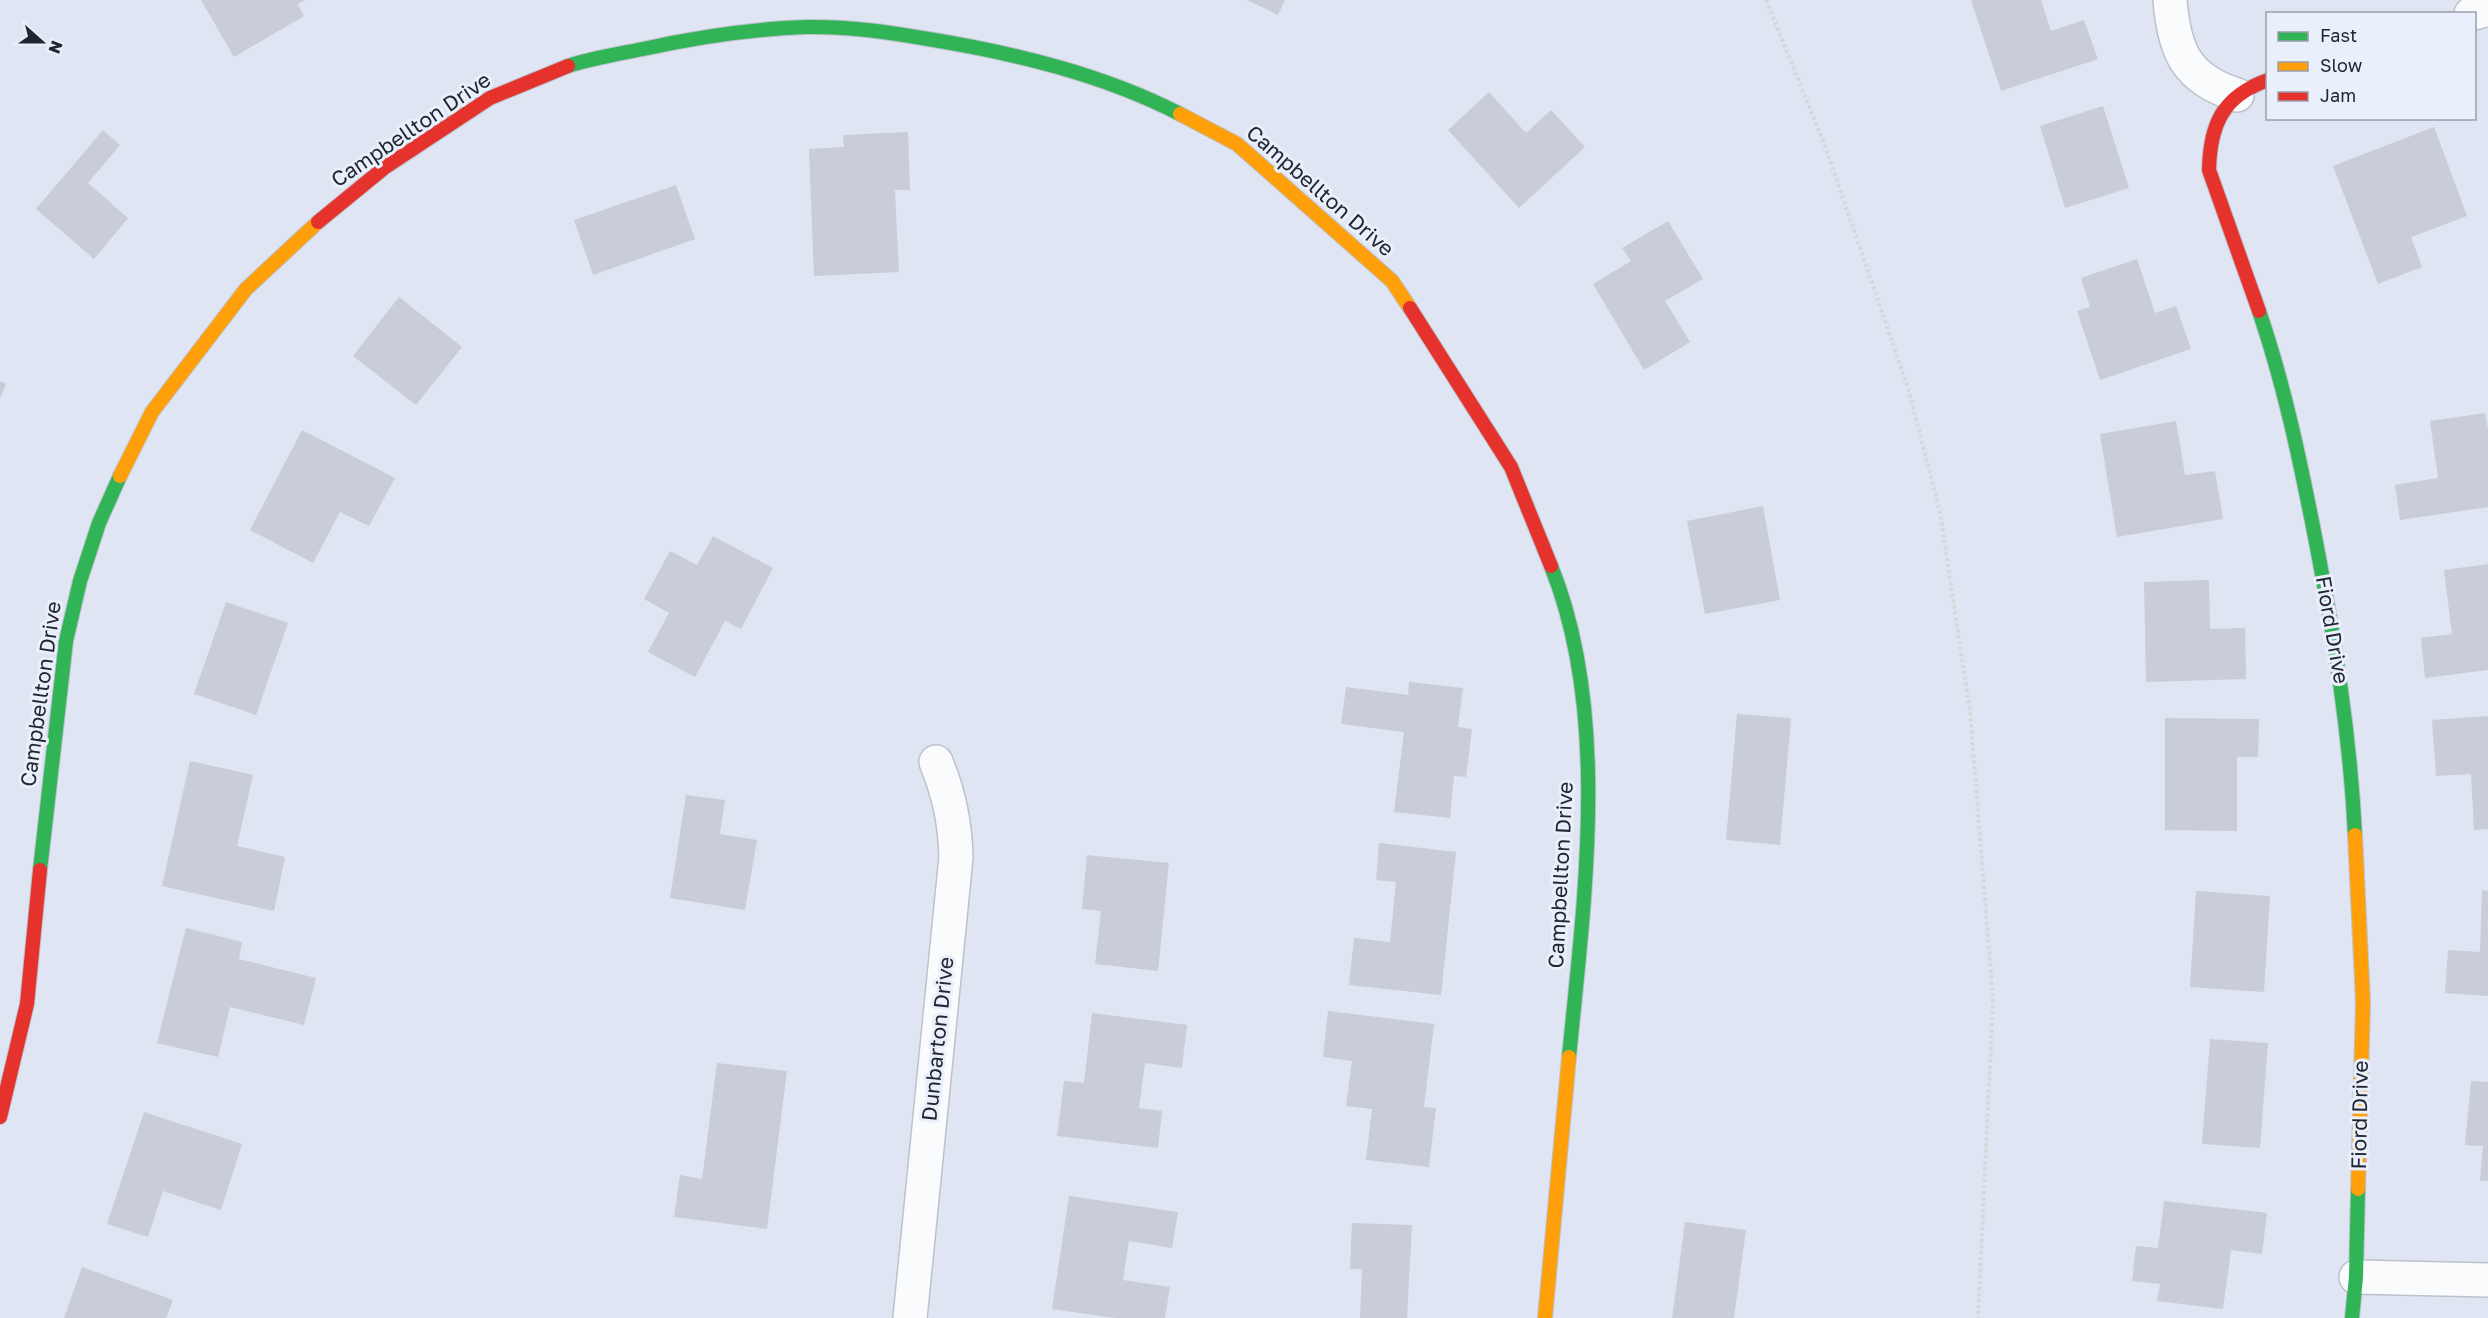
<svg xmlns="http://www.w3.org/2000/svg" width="2488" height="1318" font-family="'Golos Text',sans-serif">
	<rect width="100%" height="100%" fill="#dfe5f2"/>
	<g fill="#c8cdd8">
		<polygon points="201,0 305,0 298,4 304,16 234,57"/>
		<polygon points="1247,0 1285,0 1278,15"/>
		<polygon points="1971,0 2041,0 2051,31 2084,20 2098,59 2001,91"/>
		<polygon points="1489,92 1526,133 1551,110 1585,147 1519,208 1448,130"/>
		<polygon points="2103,106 2129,188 2065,208 2040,126"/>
		<polygon points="2434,127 2467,216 2411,237 2422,267 2378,284 2333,166"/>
		<polygon points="103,130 120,145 88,183 128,218 94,259 36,209"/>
		<polygon points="908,132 910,190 895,190 899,272 814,276 809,149 844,147 843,135"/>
		<polygon points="676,185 695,239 593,275 574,220"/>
		<polygon points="1668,221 1703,279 1665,301 1690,342 1644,370 1593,284 1631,261 1622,248"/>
		<polygon points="2137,259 2155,313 2176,306 2191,349 2100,380 2077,311 2090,307 2081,278"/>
		<polygon points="399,297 462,347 416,405 353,356"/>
		<polygon points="0,381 6,384 0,398"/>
		<polygon points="2485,413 2488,429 2488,507 2400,520 2395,485 2438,478 2430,421"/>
		<polygon points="2176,421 2185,475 2215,471 2223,519 2117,537 2100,434"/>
		<polygon points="302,430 395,478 369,526 340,512 313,563 250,530"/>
		<polygon points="1763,506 1780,600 1705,614 1687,521"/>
		<polygon points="713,536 773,568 741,629 725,621 695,677 648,652 669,613 644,599 670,551 697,565"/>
		<polygon points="2488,564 2488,670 2425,678 2421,638 2452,634 2444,570"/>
		<polygon points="2209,580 2210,629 2245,628 2246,679 2146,682 2144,582"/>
		<polygon points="226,602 288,623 256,715 194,694"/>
		<polygon points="1409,682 1463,688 1458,727 1472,729 1466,777 1454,776 1450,818 1394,812 1404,732 1341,724 1346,687 1408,695"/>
		<polygon points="1737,714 1791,718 1780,845 1726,840"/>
		<polygon points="2488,716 2488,829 2474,830 2471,774 2436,776 2432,720"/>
		<polygon points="2165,718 2259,719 2258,757 2237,757 2237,831 2165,830"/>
		<polygon points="190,761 253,775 237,846 285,857 274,911 162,886"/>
		<polygon points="686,795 725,800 720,834 757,840 745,910 670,898"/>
		<polygon points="1379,843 1456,852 1441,995 1349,985 1354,938 1390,942 1396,882 1376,880"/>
		<polygon points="1087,855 1169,863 1158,971 1095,964 1101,911 1082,909"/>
		<polygon points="2482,890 2488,891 2488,996 2445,993 2448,950 2480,952"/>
		<polygon points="2196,891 2270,896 2264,992 2190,987"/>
		<polygon points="186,928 242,942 239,959 316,978 304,1025 230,1007 218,1057 157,1043"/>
		<polygon points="1328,1011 1434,1024 1424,1107 1436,1108 1429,1167 1366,1160 1372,1109 1346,1106 1352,1061 1323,1057"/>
		<polygon points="1092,1013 1187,1025 1182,1068 1145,1063 1139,1108 1162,1111 1158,1148 1057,1136 1064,1081 1084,1083"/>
		<polygon points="2210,1039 2268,1043 2260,1148 2202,1144"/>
		<polygon points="717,1063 787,1071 767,1229 674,1217 680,1175 702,1179"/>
		<polygon points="2471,1081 2488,1082 2488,1181 2480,1181 2483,1146 2465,1145"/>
		<polygon points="144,1112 242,1144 221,1210 163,1191 148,1237 107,1224"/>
		<polygon points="1069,1196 1178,1212 1172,1248 1129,1241 1123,1280 1170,1287 1165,1318 1115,1318 1052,1309"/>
		<polygon points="2164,1201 2267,1213 2262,1254 2231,1250 2223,1309 2157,1301 2160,1284 2132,1281 2136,1246 2158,1248"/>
		<polygon points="1685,1222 1746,1230 1734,1318 1672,1318"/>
		<polygon points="1352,1223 1412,1225 1407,1318 1360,1318 1362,1269 1350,1269"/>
		<polygon points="82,1267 173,1300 166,1318 64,1318"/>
	</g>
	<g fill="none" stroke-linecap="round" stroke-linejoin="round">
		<g stroke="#bcc1cc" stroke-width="36">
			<g id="street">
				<path d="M2170,0C2174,51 2186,79 2237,95"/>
				<polyline points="2471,14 2488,9"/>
				<polyline points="2356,1277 2488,1280"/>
				<path d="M910,1318L956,857C955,822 949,794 936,762"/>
			</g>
		</g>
		<g stroke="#bcc1cc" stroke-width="16">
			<g id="fast">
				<path d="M568,66C592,58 618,54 643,49C697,37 751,29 806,27C847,26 887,32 928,39C1014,53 1102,74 1180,114"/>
				<path d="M2259,311C2284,384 2300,460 2315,537C2334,635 2350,734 2355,835"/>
				<path d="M1551,566C1611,714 1584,902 1569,1057"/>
				<polyline points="40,870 66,641 80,581 99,523 120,476"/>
				<polyline points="2352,1318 2356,1277 2358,1189"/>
			</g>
		</g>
		<g stroke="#bcc1cc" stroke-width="16">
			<g id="slow">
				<polyline points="1180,114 1237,144 1392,281 1410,308"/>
				<polyline points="120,476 152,412 246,289 318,222"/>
				<polyline points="2355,835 2363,1002 2358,1189"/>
				<polyline points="1545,1318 1569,1057"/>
			</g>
		</g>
		<g stroke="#bcc1cc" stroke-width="16">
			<g id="jam">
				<polyline points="318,222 384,168 490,98 568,66"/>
				<polyline points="1410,308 1511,467 1551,566"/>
				<path d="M2259,311L2209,170C2210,124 2223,96 2268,80"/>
				<polyline points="0,1117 27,1004 40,870"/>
			</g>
		</g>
		<polyline stroke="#d5d7da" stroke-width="4" stroke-dasharray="3 3" stroke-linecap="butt" points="1766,0 1824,143 1908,388 1940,512 1970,712 1993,1000 1978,1318"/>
		<use href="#street" stroke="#fafbfd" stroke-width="33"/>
		<use href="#fast" stroke="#30b455" stroke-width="14"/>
		<use href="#slow" stroke="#ff9f0a" stroke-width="14"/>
		<use href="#jam" stroke="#e5322d" stroke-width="14"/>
	</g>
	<g text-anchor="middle" stroke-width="6" stroke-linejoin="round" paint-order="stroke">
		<g font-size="21" fill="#222632" stroke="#e9effb">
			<text transform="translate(411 130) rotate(-34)" y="7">Campbellton Drive</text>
			<text transform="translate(1320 191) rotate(41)" y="7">Campbellton Drive</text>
			<text transform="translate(2332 630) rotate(80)" y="7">Fiord Drive</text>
			<text transform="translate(41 694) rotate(-82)" y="7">Campbellton Drive</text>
			<text transform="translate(1561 875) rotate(-87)" y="7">Campbellton Drive</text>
			<text transform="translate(938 1039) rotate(-84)" y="7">Dunbarton Drive</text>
			<text transform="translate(2360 1115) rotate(-89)" y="7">Fiord Drive</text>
		</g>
	</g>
	<rect x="2266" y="12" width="210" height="108" fill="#e9effb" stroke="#999fab" stroke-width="1.5"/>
	<rect x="2278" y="32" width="30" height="9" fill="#30b455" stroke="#999fab" stroke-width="1.5"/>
	<text x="2320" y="42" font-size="18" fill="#222632">Fast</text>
	<rect x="2278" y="62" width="30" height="9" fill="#ff9f0a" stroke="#999fab" stroke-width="1.5"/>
	<text x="2320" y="72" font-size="18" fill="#222632">Slow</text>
	<rect x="2278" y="92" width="30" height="9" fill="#e5322d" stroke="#999fab" stroke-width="1.5"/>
	<text x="2320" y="102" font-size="18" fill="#222632">Jam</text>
	<g transform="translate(42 42) rotate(111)" stroke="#e9effb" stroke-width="4.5" paint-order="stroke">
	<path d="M0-4.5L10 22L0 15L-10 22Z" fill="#222632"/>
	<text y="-9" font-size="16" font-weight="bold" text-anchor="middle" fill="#222632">N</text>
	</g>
</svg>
